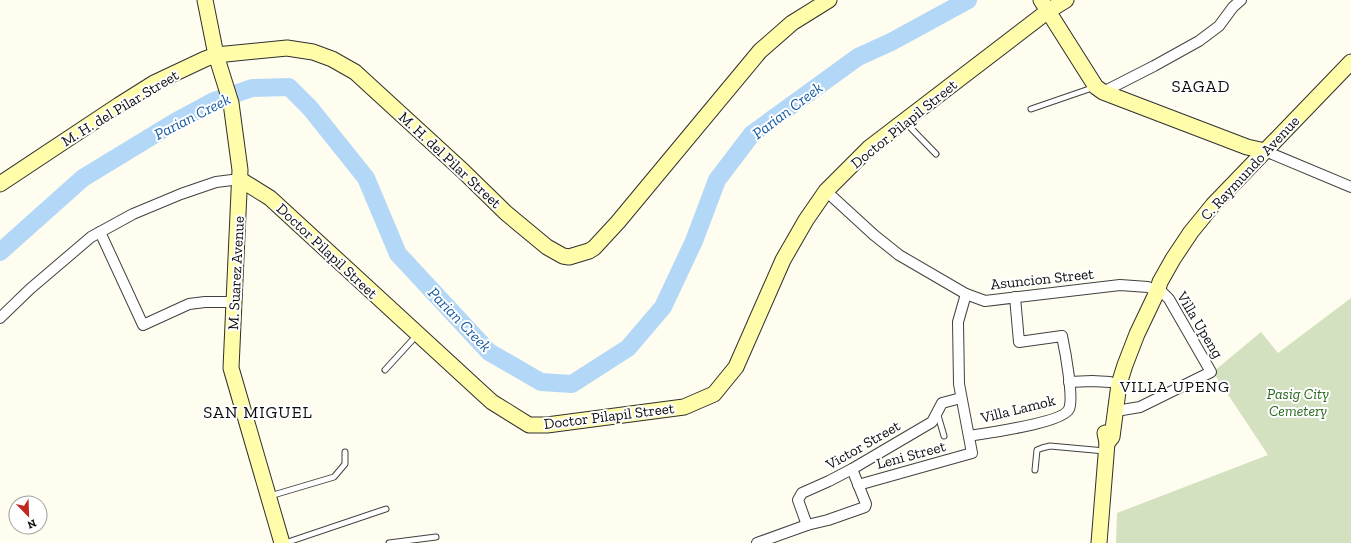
<svg xmlns="http://www.w3.org/2000/svg" width="1351" height="543" font-family="'Zilla Slab',serif">
	<rect width="100%" height="100%" fill="#fffdef"/>
	<polygon fill="#d4e1c0" points="1351,298 1351,543 1116,543 1117,513 1268,455 1213,372 1261,332 1278,353"/>
	<g fill="none" stroke-linecap="round" stroke-linejoin="round">
		<polyline stroke="#b3d8f7" stroke-width="18" points="0,252 83,178 175,122 214,101 252,88 289,87 310,108 366,178 398,254 489,352 541,382 572,384 628,348 663,307 694,241 717,180 752,134 858,57 891,42 968,0"/>
		<g stroke="#414141" stroke-width="7">
			<g id="lane">
				<polyline points="1031,109 1095,87"/>
				<polyline points="905,122 936,154"/>
				<polyline points="385,370 417,335"/>
				<polyline points="937,412 944,436"/>
				<polyline points="1035,470 1037,450 1042,448 1050,446 1105,451"/>
				<polyline points="270,496 334,477 345,464 345,452"/>
				<polyline points="285,543 386,509"/>
				<polyline points="389,543 436,537"/>
			</g>
		</g>
		<g stroke="#414141" stroke-width="12">
			<g id="street">
				<polyline points="1103,92 1154,66 1199,41 1219,26 1233,7 1241,0"/>
				<polyline points="1265,151 1351,187"/>
				<polyline points="826,191 874,235 899,255 966,294 985,301 1120,285 1148,287 1152,289"/>
				<polyline points="100,232 143,325 189,304 205,302 234,302"/>
				<polyline points="0,318 30,289 91,237 133,214 181,194 216,182 232,180 241,180"/>
				<polyline points="1069,382 1092,381 1110,382"/>
				<polyline points="1116,411 1140,407 1211,372 1169,299 1158,288"/>
				<path d="M969,436C986,433 1063,423 1069,409C1074,398 1065,350 1062,336L1019,342L1015,297"/>
				<polyline points="858,485 972,453 959,384 958,322 966,294"/>
				<polyline points="807,525 798,500 802,493 829,481 852,469 932,422 942,403 961,398"/>
				<polyline points="757,543 807,525 828,520 865,507 866,504 852,469"/>
			</g>
		</g>
		<g stroke="#303030" stroke-width="17">
			<g id="secondary">
				<polyline points="205,0 216,55 231,103 240,170 231,368 282,543"/>
				<polyline points="1041,0 1096,87 1103,92 1247,147 1265,151"/>
				<polyline points="241,180 270,198 481,392 492,402 529,425 547,425 684,407 714,394 736,367 783,260 806,220 826,191 869,148 1048,11 1066,0"/>
				<polyline points="0,184 119,105 154,83 205,59 216,55 287,48 313,52 332,59 355,72 463,171 506,213 547,247 563,256 569,257 589,251 594,248 618,222 760,51 792,23 829,0"/>
				<polyline points="1107,443 1112,437 1119,384 1125,365 1137,334 1157,292 1160,282 1173,259 1191,232 1213,205 1351,62"/>
				<polyline points="1099,543 1107,443 1105,433"/>
			</g>
		</g>
		<use href="#lane" stroke="#fff" stroke-width="5"/>
		<use href="#street" stroke="#fff" stroke-width="10"/>
		<use href="#secondary" stroke="#fffcaa" stroke-width="15"/>
	</g>
	<g text-anchor="middle" stroke-width="4" stroke-linejoin="round" paint-order="stroke">
		<g font-size="15" fill="#0e0e0e" stroke="#fff">
			<text transform="translate(120 108) rotate(-31)" y="5">M. H. del Pilar Street</text>
			<text transform="translate(904 124) rotate(-39)" y="5">Doctor Pilapil Street</text>
			<text transform="translate(450 160) rotate(43)" y="5">M. H. del Pilar Street</text>
			<text transform="translate(1250 168) rotate(-47)" y="5">C. Raymundo Avenue</text>
			<text transform="translate(327 251) rotate(43)" y="5">Doctor Pilapil Street</text>
			<text transform="translate(236 273) rotate(-87)" y="5">M. Suarez Avenue</text>
			<text transform="translate(1042 279) rotate(-6)" y="5">Asuncion Street</text>
			<text transform="translate(1200 325) rotate(59)" y="5">Villa Upeng</text>
			<text transform="translate(1018 409) rotate(-14)" y="5">Villa Lamok</text>
			<text transform="translate(609 416) rotate(-7)" y="5">Doctor Pilapil Street</text>
			<text transform="translate(863 445) rotate(-30)" y="5">Victor Street</text>
			<text transform="translate(911 455) rotate(-15)" y="5">Leni Street</text>
		</g>
		<g font-size="15" font-style="italic" fill="#27671d" stroke="#fff">
			<text x="1298" y="399">Pasig City<tspan x="1298" dy="17">Cemetery</tspan></text>
		</g>
		<g font-size="16" font-style="italic" fill="#155aa2" stroke="#fff">
			<text transform="translate(787 110) rotate(-37)" y="6">Parian Creek</text>
			<text transform="translate(192 116) rotate(-27)" y="6">Parian Creek</text>
			<text transform="translate(460 319) rotate(46)" y="6">Parian Creek</text>
		</g>
		<g font-size="16" letter-spacing="1" fill="#0e0e0e" stroke="#fff">
			<text x="1175" y="392">VILLA UPENG</text>
		</g>
		<g font-size="17" letter-spacing="1" fill="#0e0e0e" stroke="#fff">
			<text x="1201" y="92">SAGAD</text>
			<text x="258" y="418">SAN MIGUEL</text>
		</g>
	</g>
	<g transform="translate(28 515) rotate(157)"><circle r="19" fill="#ffffff" stroke="#9f9f9f"/>
	<path d="M0-3L7 15L0 10L-7 15Z" fill="#c12823"/>
	<text y="-6" font-size="11" font-weight="bold" text-anchor="middle" fill="#0e0e0e">N</text>
	</g>
</svg>
